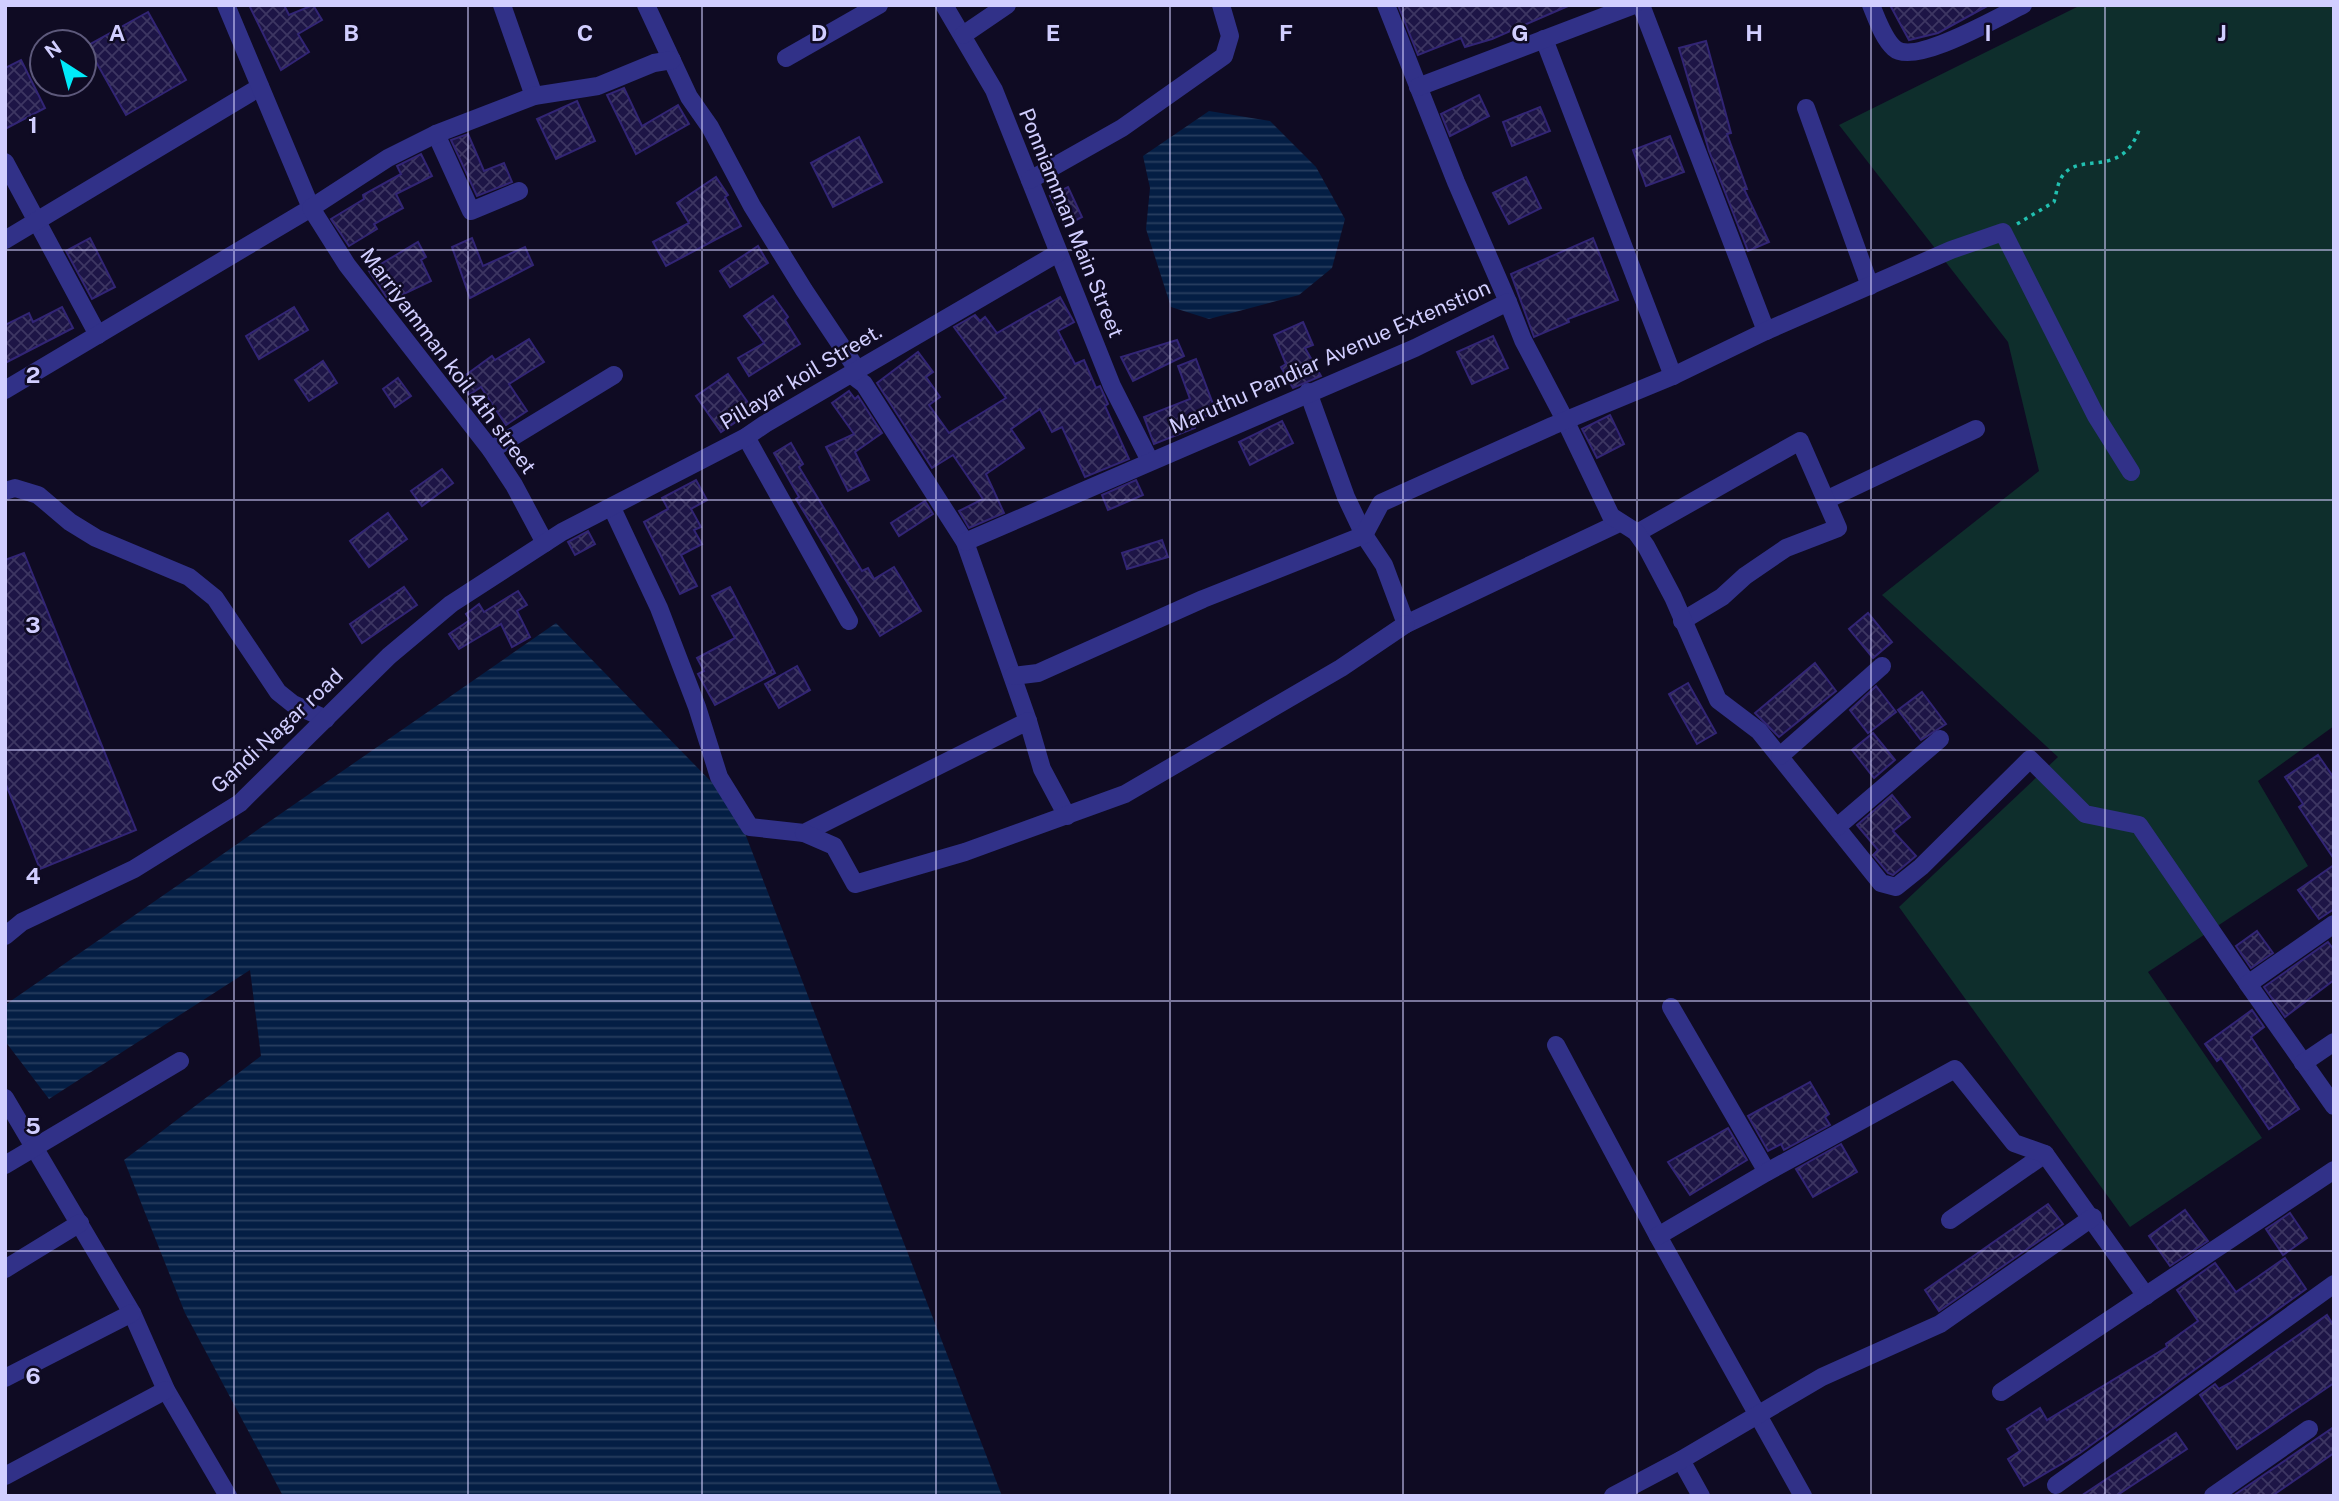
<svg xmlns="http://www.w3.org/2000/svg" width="2339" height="1501" font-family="'Public Sans',sans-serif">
	<defs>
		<pattern id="water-rules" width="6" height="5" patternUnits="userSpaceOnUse" patternTransform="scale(1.75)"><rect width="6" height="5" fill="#041e44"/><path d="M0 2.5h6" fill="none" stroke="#283e60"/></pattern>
		<pattern id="building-cross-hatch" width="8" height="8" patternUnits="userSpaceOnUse" patternTransform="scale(1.75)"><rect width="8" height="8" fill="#1d1546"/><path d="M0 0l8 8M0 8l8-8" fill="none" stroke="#3d3662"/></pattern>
	</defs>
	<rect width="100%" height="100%" fill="#0f0b23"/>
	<polygon fill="#0e2e2c" points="2081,5 2334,5 2334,726 2258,781 2308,866 2148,972 2262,1138 2130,1227 1899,907 2058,757 1882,595 2039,471 2008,342 1839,125"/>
	<g fill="url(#water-rules)">
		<polygon points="1209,111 1270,121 1316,167 1345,219 1332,268 1299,295 1209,319 1171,307 1146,229 1150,188 1143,156"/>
		<polygon points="556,623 734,805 1002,1496 283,1496 185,1313 124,1160 261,1056 250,970 49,1099 5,1041 5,1005"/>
	</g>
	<g fill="url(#building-cross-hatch)" stroke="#322575" stroke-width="2">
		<polygon points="249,5 284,5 289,15 313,5 322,20 298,34 309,52 281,70"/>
		<polygon points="1398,5 1568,5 1568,6 1492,39 1465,47 1461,38 1418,55"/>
		<polygon points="1890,5 1989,5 1938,33 1909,40"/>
		<polygon points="148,12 186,80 126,115 87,46"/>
		<polygon points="1706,41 1731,133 1727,134 1747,189 1744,189 1769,242 1748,251 1709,151 1679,48"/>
		<polygon points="21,60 45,108 5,129 5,68"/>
		<polygon points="624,88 642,126 678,105 689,124 636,154 607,95"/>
		<polygon points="1479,95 1489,116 1450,136 1441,114"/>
		<polygon points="577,101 595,141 556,159 537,119"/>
		<polygon points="1540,107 1550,131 1512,146 1503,122"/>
		<polygon points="468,134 484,171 504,163 512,182 477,196 451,140"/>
		<polygon points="1670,136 1684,172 1646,186 1633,150"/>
		<polygon points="859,137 882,182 833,207 811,163"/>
		<polygon points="421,154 432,176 396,194 403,208 374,224 377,229 349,246 331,219 364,199 363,195 401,174 397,166"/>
		<polygon points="716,177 728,195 725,197 741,226 666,266 653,242 689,223 677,203"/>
		<polygon points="1526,177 1541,208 1509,224 1493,193"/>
		<polygon points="1068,187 1082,217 1065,226 1050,196"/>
		<polygon points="90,238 115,287 92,299 66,251"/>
		<polygon points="472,238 483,266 525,247 533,265 470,298 452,247"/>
		<polygon points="1593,238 1618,300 1568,319 1569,322 1534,337 1511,274"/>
		<polygon points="418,242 426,257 421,260 431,281 389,301 369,271"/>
		<polygon points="758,246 768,263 730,287 720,271"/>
		<polygon points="773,296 788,317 785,320 800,344 749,376 738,358 764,343 744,316"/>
		<polygon points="1060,297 1074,322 1058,331 1075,364 1084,360 1096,388 1100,386 1108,404 1105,406 1129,459 1085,477 1062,427 1052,432 1040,409 1011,429 1024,448 986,474 1004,513 969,528 959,511 983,499 953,455 932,468 877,383 918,352 933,372 926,377 940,397 929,405 949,433 1006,398 954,327 975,315 980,321 985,317 997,333"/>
		<polygon points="62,307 73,328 5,363 5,325 29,313 33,322"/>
		<polygon points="294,307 308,330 259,359 246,336"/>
		<polygon points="1303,322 1313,345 1305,348 1321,376 1293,388 1281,367 1286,364 1274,335"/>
		<polygon points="1493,336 1508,368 1472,384 1457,352"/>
		<polygon points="529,339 544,362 509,384 527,411 506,425 481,387 469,395 459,380 492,356 495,360"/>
		<polygon points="1177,340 1184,356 1133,381 1121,357"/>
		<polygon points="1196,359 1216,412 1193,421 1195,428 1154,444 1144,417 1190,399 1178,366"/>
		<polygon points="323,361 337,383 309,401 295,380"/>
		<polygon points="728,374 753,410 721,432 696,396"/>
		<polygon points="398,378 411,396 395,407 383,389"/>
		<polygon points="849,391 855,399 858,396 882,433 855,452 869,480 848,491 826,447 854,434 832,403"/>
		<polygon points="1610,415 1624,444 1597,458 1582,429"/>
		<polygon points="1282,421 1293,443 1250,465 1239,442"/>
		<polygon points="791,443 803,464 799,467 862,571 868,568 874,579 894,567 921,611 880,636 796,499 799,497 774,453"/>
		<polygon points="442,469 453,483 422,506 411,491"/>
		<polygon points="696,480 707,500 691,509 701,527 694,530 702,544 681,555 697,586 680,594 644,522 668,509 662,498"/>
		<polygon points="1136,480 1143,495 1108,510 1102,495"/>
		<polygon points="925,501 933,514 899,536 891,523"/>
		<polygon points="388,513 407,539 369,567 350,541"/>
		<polygon points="588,531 595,544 575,555 568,542"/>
		<polygon points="1162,540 1168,557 1127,569 1122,553"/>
		<polygon points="24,553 136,830 40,869 5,782 5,560"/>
		<polygon points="404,587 417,605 362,643 350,624"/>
		<polygon points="730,587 775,673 715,705 698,674 704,671 697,658 735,638 712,596"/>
		<polygon points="518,591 527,605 517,611 530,637 512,647 501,624 459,649 449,634 470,620 466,614 479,604 484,612"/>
		<polygon points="1868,613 1892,642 1873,658 1849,629"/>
		<polygon points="1815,663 1836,691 1779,737 1755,713"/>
		<polygon points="797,666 810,690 779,708 765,684"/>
		<polygon points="1688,683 1716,733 1697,744 1669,694"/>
		<polygon points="1876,686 1896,712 1868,733 1850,710"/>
		<polygon points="1922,692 1946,724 1921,740 1898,710"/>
		<polygon points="1873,733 1895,760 1874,778 1852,750"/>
		<polygon points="2318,755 2334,778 2334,859 2299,807 2303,804 2285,777"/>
		<polygon points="1892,795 1910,817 1893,831 1916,856 1893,875 1888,873 1873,855 1878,850 1857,825"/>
		<polygon points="2334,865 2334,909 2319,919 2298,890"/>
		<polygon points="2257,931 2273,953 2251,968 2236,946"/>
		<polygon points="2328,942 2334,950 2334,980 2285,1017 2264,987"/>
		<polygon points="2252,1010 2264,1027 2251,1037 2299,1109 2269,1129 2221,1058 2217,1061 2205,1044"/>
		<polygon points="1810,1082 1829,1114 1825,1117 1830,1125 1784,1150 1781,1144 1768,1151 1748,1116"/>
		<polygon points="1728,1128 1747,1160 1690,1195 1668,1162"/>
		<polygon points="1841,1144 1857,1172 1813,1197 1796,1169"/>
		<polygon points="2048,1204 2063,1224 1939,1311 1925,1290"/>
		<polygon points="2185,1210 2208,1241 2170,1266 2149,1236"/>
		<polygon points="2290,1213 2307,1238 2283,1255 2266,1229"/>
		<polygon points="2285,1258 2306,1289 2080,1453 2024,1486 2008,1459 2020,1451 2007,1429 2040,1408 2047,1420 2167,1347 2166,1344 2198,1321 2177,1290 2215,1263 2236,1292"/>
		<polygon points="2327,1315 2334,1326 2334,1383 2237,1449 2200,1395 2215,1384 2219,1389 2230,1383"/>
		<polygon points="2334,1427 2334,1453 2272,1496 2233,1496"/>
		<polygon points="2176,1433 2187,1449 2116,1496 2081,1496"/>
	</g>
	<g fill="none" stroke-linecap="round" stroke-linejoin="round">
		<path stroke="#21c0b0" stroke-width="3.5" stroke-dasharray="3.5 5" stroke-linecap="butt" d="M2017,224L2054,202C2056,195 2057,187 2060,180C2076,148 2120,182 2139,130"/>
		<g stroke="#313188" stroke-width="18">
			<polyline points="502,5 534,96"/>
			<polyline points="646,5 689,97 710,127 752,206 804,290 858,371"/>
			<polyline points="944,5 994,90 1112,386 1150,461"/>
			<polyline points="1386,5 1456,182 1508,302"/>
			<polyline points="1641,5 1766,331"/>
			<path d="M1871,5C1877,19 1883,38 1894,48C1914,67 2000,16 2023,5"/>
			<polyline points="963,35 1007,5"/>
			<polyline points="1544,39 1673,376"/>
			<polyline points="786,58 879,5"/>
			<polyline points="1418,87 1634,5"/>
			<polyline points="1806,108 1870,286"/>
			<polyline points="436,134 471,211 519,191"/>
			<polyline points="5,162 98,335"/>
			<polyline points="1030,180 1122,128 1224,56 1230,36 1221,5"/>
			<polyline points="5,240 260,87"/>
			<polyline points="852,375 864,384 965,542 1028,721"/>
			<polyline points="5,390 311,208 226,5"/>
			<polyline points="1308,392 1346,497 1364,535 1384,565 1406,624 1619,523"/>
			<polyline points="746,437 849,621"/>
			<polyline points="491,450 614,375"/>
			<polyline points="5,491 15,488 38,495 70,522 96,538 189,577 215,598 278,692 293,704 326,719"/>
			<polyline points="1826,500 1976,429"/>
			<polyline points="612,508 659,608 697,707 719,777 750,827 804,833 1028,721 1042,769 1067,816"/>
			<polyline points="1637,533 1800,441 1838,528 1786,548 1745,576 1722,597 1682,621"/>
			<polyline points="965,542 1415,348 1508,302 1523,340 1565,420 1611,516 1636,532 1646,546 1673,597 1718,700 1759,731 1881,883 1896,887 1921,867 2030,759 2085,814 2139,825 2248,984"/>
			<polyline points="545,543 514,485 491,450 347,265 311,208 388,158 436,134 534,96 598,86 654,63 672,60"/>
			<polyline points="1013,676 1038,673 1203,599 1364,535 1381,503 1552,426 1673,376 1766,331 1951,250 2003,232 2096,416 2131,472"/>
			<polyline points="1780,756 1882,666"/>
			<polyline points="1837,827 1940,739"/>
			<polyline points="804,833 834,846 855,884 965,852 1125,794 1341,668 1406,624"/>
			<polyline points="2334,924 2248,984 2334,1106"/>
			<polyline points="5,936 22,922 134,869 240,803 389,656 451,604 562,532 746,437 765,424 1058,253"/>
			<polyline points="1671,1007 1767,1172"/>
			<polyline points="1556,1045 1658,1236 1803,1496"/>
			<polyline points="2303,1063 2334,1042"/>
			<polyline points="5,1098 132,1313 166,1390 228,1496"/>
			<polyline points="5,1165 180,1061"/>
			<polyline points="1950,1220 2045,1154"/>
			<polyline points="1658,1236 1767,1172 1955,1069 2014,1143 2045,1154 2146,1296"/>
			<polyline points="5,1269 80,1223"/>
			<polyline points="5,1378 132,1313"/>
			<polyline points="2001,1392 2334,1170"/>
			<polyline points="1681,1460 1701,1496"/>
			<polyline points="5,1476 166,1390"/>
			<polyline points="2056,1485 2334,1284"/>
			<polyline points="1613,1496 1681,1460 1822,1377 1940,1324 2093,1217"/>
			<polyline points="2213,1496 2309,1429"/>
		</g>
	</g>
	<path fill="none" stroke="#d1ceff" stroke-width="2" stroke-opacity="0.55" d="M234,5V1496M468,5V1496M702,5V1496M936,5V1496M1170,5V1496M1403,5V1496M1637,5V1496M1871,5V1496M2105,5V1496M5,250H2334M5,500H2334M5,750H2334M5,1001H2334M5,1251H2334"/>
	<g text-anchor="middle" stroke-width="5" stroke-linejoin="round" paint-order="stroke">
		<g font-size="21" fill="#d1ceff" stroke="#0f0b23">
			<text transform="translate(1071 223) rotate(68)" y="7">Ponniamman Main Street</text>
			<text transform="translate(1330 357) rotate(-24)" y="7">Maruthu Pandiar Avenue Extenstion</text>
			<text transform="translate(448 361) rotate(53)" y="7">Marriyamman koil 4th street</text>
			<text transform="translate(801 377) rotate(-31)" y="7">Pillayar koil Street.</text>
			<text transform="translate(277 731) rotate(-43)" y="7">Gandi Nagar road</text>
		</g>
	</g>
	<g font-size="23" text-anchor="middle" font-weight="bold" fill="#d1ceff" stroke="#0f0b23" stroke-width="5" stroke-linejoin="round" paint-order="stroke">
		<text x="117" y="41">A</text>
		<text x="351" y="41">B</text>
		<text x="585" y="41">C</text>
		<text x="819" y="41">D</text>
		<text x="1053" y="41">E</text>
		<text x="1286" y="41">F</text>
		<text x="1520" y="41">G</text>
		<text x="1754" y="41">H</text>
		<text x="1988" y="41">I</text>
		<text x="2222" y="41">J</text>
		<text x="33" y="133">1</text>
		<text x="33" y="383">2</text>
		<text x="33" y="633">3</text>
		<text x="33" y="884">4</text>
		<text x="33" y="1134">5</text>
		<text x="33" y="1384">6</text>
	</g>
	<rect width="2339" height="1501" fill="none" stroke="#d1ceff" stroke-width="14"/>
	<g transform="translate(63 63) rotate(324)"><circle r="33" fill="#0f0b23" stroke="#5d597b" stroke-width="2"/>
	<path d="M0-5L12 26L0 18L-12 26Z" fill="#00eaf9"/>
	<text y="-10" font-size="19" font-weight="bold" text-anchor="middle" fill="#d1ceff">N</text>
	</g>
</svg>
